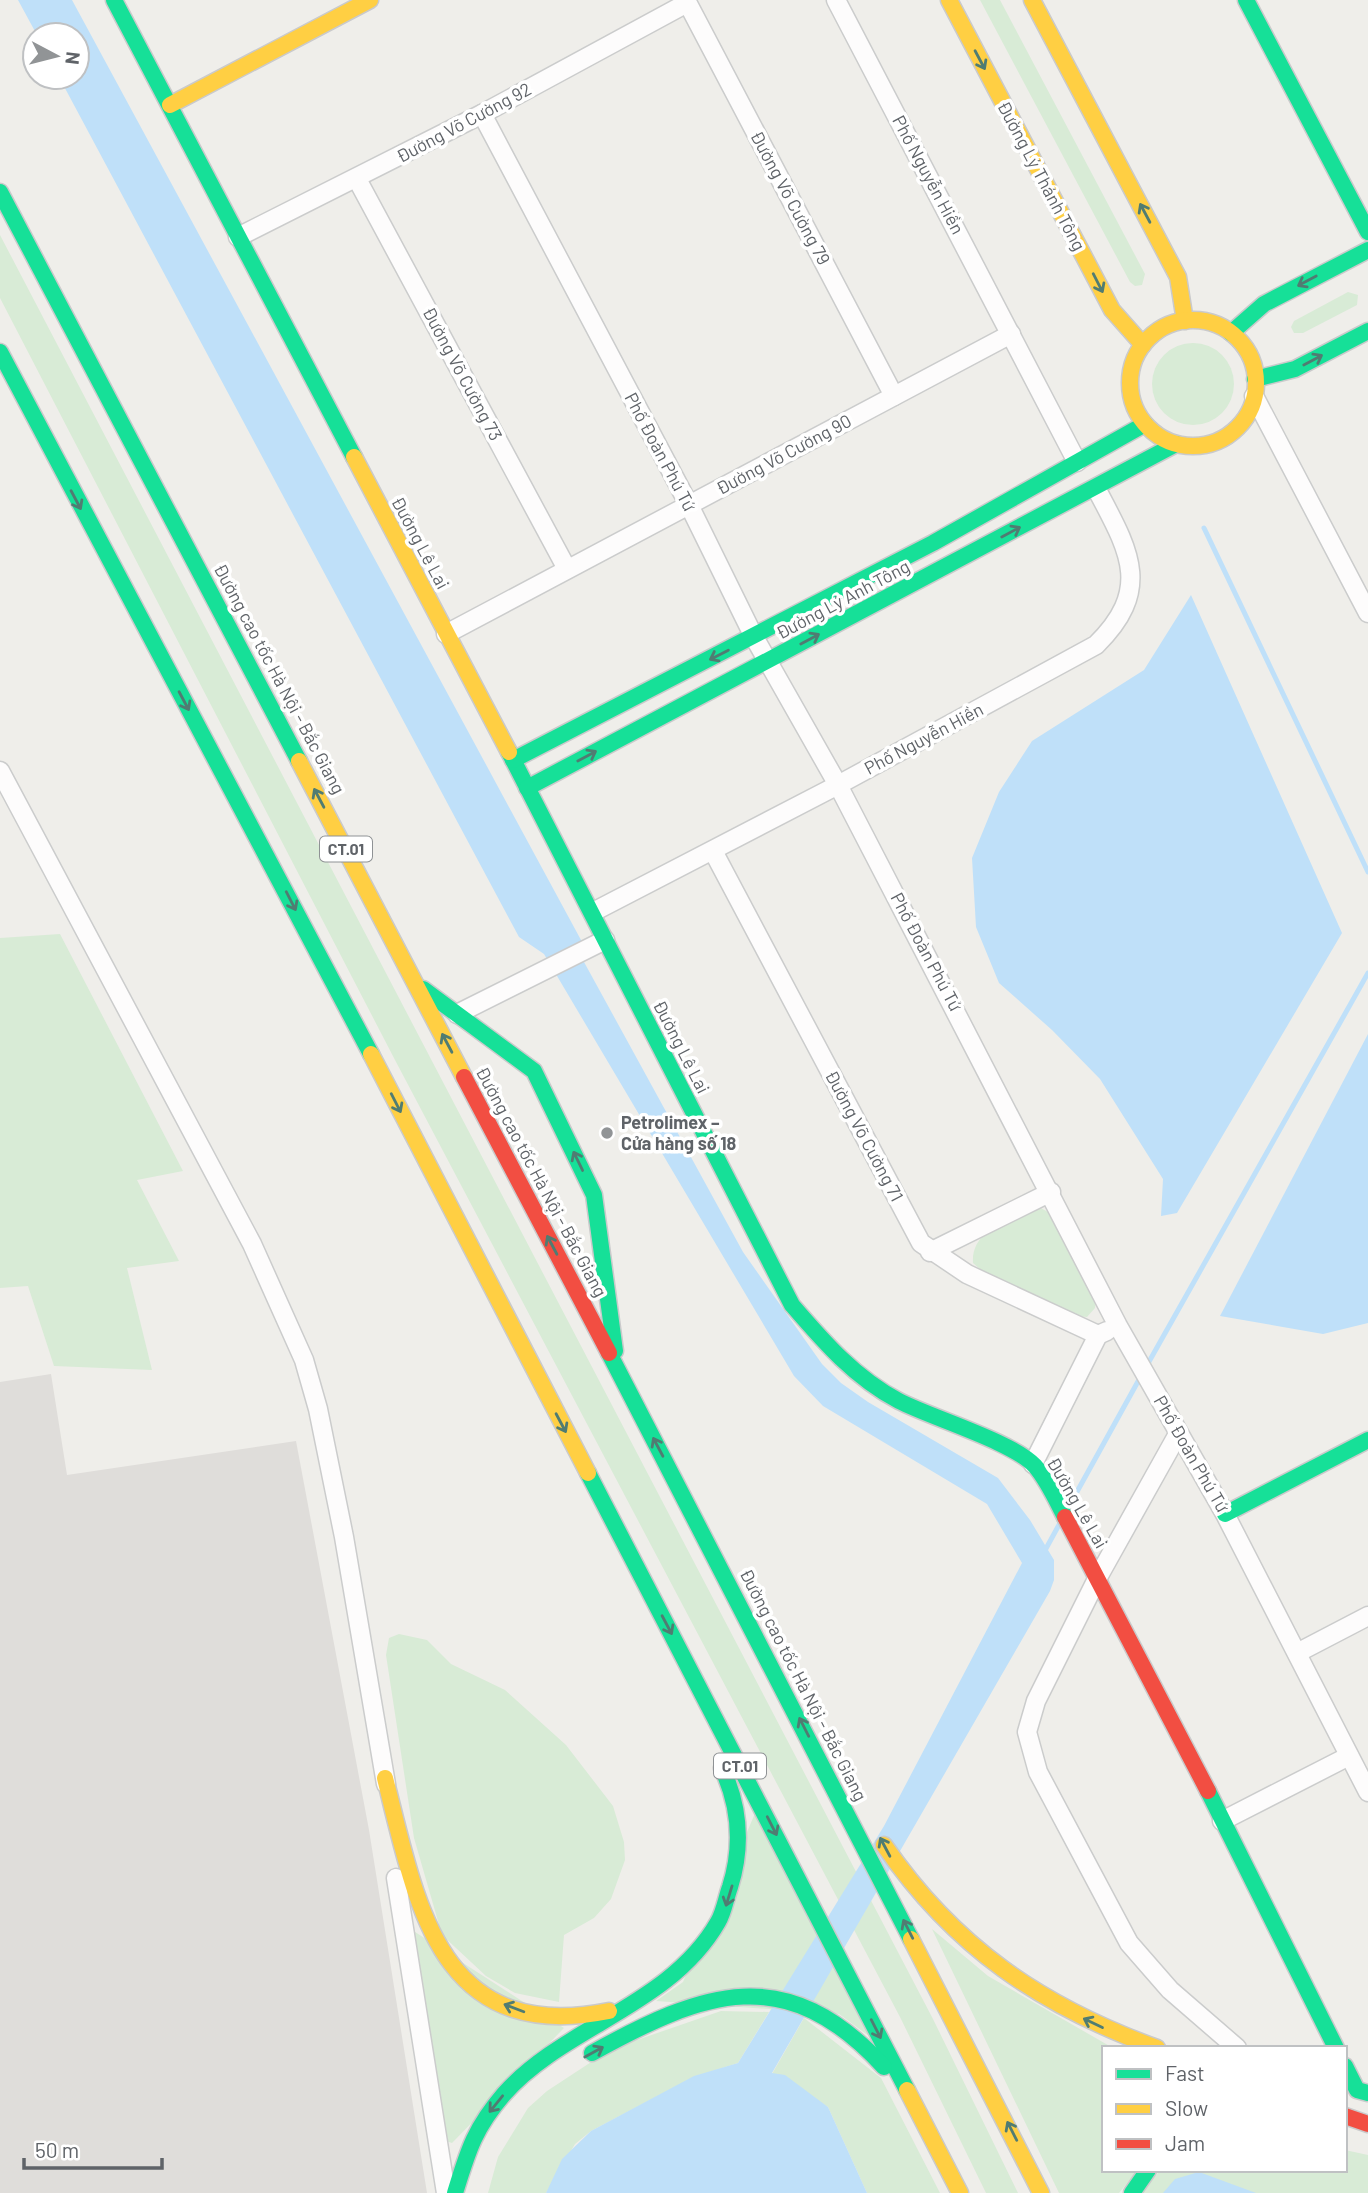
<svg xmlns="http://www.w3.org/2000/svg" width="1368" height="2193" font-family="Barlow,sans-serif">
	<rect width="100%" height="100%" fill="#efeeea"/>
	<polygon fill="#dfddda" points="51,1374 67,1475 296,1441 369,1830 427,2193 0,2193 0,1382"/>
	<g fill="#d8ebd6">
		<polygon points="980,0 1000,0 1145,274 1142,285 1135,286 1130,282"/>
		<polygon points="0,235 933,2019 1018,2193 986,2193 900,2017 395,1060 0,298"/>
		<polygon points="1348,292 1358,295 1357,305 1303,333 1294,333 1291,327 1294,321"/>
		<circle cx="1193" cy="384" r="41"/>
		<polygon points="60,934 183,1171 137,1180 179,1261 127,1268 152,1370 54,1366 28,1286 0,1288 0,938"/>
		<path d="M1037,1206L1050,1213L1096,1300L1095,1308L1087,1317L1077,1316L981,1270L973,1263C971,1229 1010,1220 1037,1206Z"/>
		<polygon points="399,1634 427,1640 451,1664 505,1690 566,1745 613,1806 624,1842 625,1860 611,1899 594,1918 564,1935 559,2002 515,1993 486,1976 442,1935 414,1838 386,1655 389,1638"/>
		<polygon points="756,1811 877,2042 839,2014 656,2001 683,1982"/>
		<polygon points="932,1929 988,1976 1113,2048 1104,2048 1104,2170 1138,2170 1119,2193 1059,2193"/>
		<polygon points="412,1930 564,2028 452,2143 446,2141"/>
		<polygon points="721,2011 769,2012 738,2063 694,2077 591,2131 575,2144 546,2193 488,2193 498,2157 528,2108 547,2091 611,2049"/>
		<polygon points="804,2018 881,2078 940,2193 867,2193 828,2107 772,2074"/>
		<polygon points="1345,2150 1368,2155 1368,2193 1138,2193 1161,2170 1345,2170"/>
	</g>
	<g fill="#bfe0f9">
		<polygon points="18,0 72,0 581,940 584,962 743,1252 822,1364 841,1383 868,1402 998,1478 1030,1520 1054,1560 1054,1580 1050,1591 772,2073 785,2075 828,2107 867,2193 546,2193 562,2159 591,2131 694,2076 738,2063 884,1826 1022,1563 987,1504 823,1406 794,1376 544,954 519,937 59,77 77,77 77,35 37,35"/>
		<polygon points="1191,595 1342,933 1177,1213 1161,1216 1163,1179 1100,1079 1052,1030 999,983 976,927 972,858 999,792 1032,741 1144,670"/>
		<polygon points="1368,1034 1368,1323 1323,1334 1220,1316"/>
		<polygon points="1199,2172 1256,2193 1163,2193 1175,2179"/>
	</g>
	<g fill="none" stroke-linecap="round" stroke-linejoin="round">
		<g stroke="#bfe0f9" stroke-width="5">
			<polyline points="1204,528 1368,872"/>
			<polyline points="1146,1367 1368,973"/>
			<polyline points="1068,1508 1141,1376"/>
			<polyline points="1043,1554 1060,1523"/>
		</g>
		<g stroke="#cbcccc" stroke-width="21">
			<g id="street">
				<polyline points="686,0 894,396"/>
				<polyline points="836,0 1077,462"/>
				<polyline points="482,114 689,505 754,637 838,785 1118,1326 1225,1514 1368,1792"/>
				<polyline points="357,179 567,569"/>
				<polyline points="238,237 482,114 687,3"/>
				<polyline points="1254,396 1368,613"/>
				<polyline points="446,634 1011,334"/>
				<polyline points="0,771 252,1244 304,1360 318,1409 344,1537 386,1784"/>
				<polyline points="713,851 921,1243 967,1274 1098,1335"/>
				<path d="M593,912L838,785L1096,645C1154,588 1128,549 1096,488"/>
				<polyline points="457,1014 605,940"/>
				<polyline points="930,1252 1051,1192"/>
				<polyline points="1178,1434 1097,1579 1036,1701 1027,1732 1038,1772 1129,1943 1170,1990 1237,2048"/>
				<polyline points="1033,1464 1098,1335 1107,1331"/>
				<polyline points="1297,1653 1368,1616"/>
				<polyline points="1222,1821 1349,1756"/>
				<polyline points="396,1878 446,2193"/>
			</g>
		</g>
		<g stroke="#cacacb" stroke-width="19">
			<g id="fast">
				<polyline points="114,0 354,457"/>
				<polyline points="1246,0 1368,232"/>
				<polyline points="0,192 299,761"/>
				<polyline points="1231,333 1264,304 1368,250"/>
				<polyline points="0,352 371,1054"/>
				<polyline points="1255,379 1295,369 1368,331"/>
				<path d="M509,752L792,1305C824,1342 855,1378 899,1401C932,1418 1013,1442 1035,1466C1048,1481 1056,1500 1065,1517"/>
				<polyline points="513,760 933,543 1145,424"/>
				<polyline points="527,788 1176,444"/>
				<polyline points="423,989 534,1071 594,1195 615,1351"/>
				<polyline points="609,1353 911,1939"/>
				<polyline points="588,1473 907,2090"/>
				<polyline points="1225,1514 1368,1440"/>
				<polyline points="1208,1791 1336,2048"/>
				<path d="M592,2053C704,1991 786,1960 884,2067"/>
				<polyline points="1345,2066 1357,2090 1368,2093"/>
				<path d="M455,2193C468,2151 474,2129 504,2094C564,2026 670,2006 718,1922C724,1912 726,1898 730,1887C743,1846 740,1807 722,1768"/>
				<polyline points="1132,2193 1148,2170"/>
			</g>
		</g>
		<g stroke="#cacacb" stroke-width="19">
			<g id="slow">
				<polyline points="949,0 1112,310 1143,345"/>
				<polyline points="1032,0 1178,277 1185,321"/>
				<polyline points="170,105 370,0"/>
				<circle cx="1193" cy="383" r="63"/>
				<polyline points="354,457 509,752"/>
				<polyline points="299,761 464,1077"/>
				<polyline points="371,1054 588,1473"/>
				<path d="M385,1778C417,1904 438,2045 609,2011"/>
				<path d="M884,1845C954,1947 1041,2006 1157,2048"/>
				<polyline points="911,1939 1041,2193"/>
				<polyline points="907,2090 960,2193"/>
			</g>
		</g>
		<g stroke="#cacacb" stroke-width="19">
			<g id="jam">
				<polyline points="464,1077 609,1353"/>
				<polyline points="1065,1517 1208,1791"/>
				<polyline points="1345,2116 1368,2124"/>
			</g>
		</g>
		<use href="#street" stroke="#fdfcfc" stroke-width="18"/>
		<use href="#fast" stroke="#16e098" stroke-width="16"/>
		<use href="#slow" stroke="#ffcf43" stroke-width="16"/>
		<use href="#jam" stroke="#f24e42" stroke-width="16"/>
	</g>
	<defs><path id="oneway-shaft" d="M-6 0H5M1.5-3L5.5 0L1.5 3" fill="none" stroke-width="1.6" stroke-linecap="round" stroke-linejoin="round" transform="scale(1.75)"/></defs>
	<g stroke="#507c72">
		<use href="#oneway-shaft" transform="translate(980 60) rotate(62)"/>
		<use href="#oneway-shaft" transform="translate(1145 213) rotate(-118)"/>
		<use href="#oneway-shaft" transform="translate(1307 281) rotate(152)"/>
		<use href="#oneway-shaft" transform="translate(1098 283) rotate(63)"/>
		<use href="#oneway-shaft" transform="translate(1313 360) rotate(-28)"/>
		<use href="#oneway-shaft" transform="translate(76 500) rotate(62)"/>
		<use href="#oneway-shaft" transform="translate(1011 532) rotate(-28)"/>
		<use href="#oneway-shaft" transform="translate(810 639) rotate(-28)"/>
		<use href="#oneway-shaft" transform="translate(719 655) rotate(153)"/>
		<use href="#oneway-shaft" transform="translate(184 701) rotate(62)"/>
		<use href="#oneway-shaft" transform="translate(587 756) rotate(-28)"/>
		<use href="#oneway-shaft" transform="translate(319 798) rotate(-118)"/>
		<use href="#oneway-shaft" transform="translate(291 901) rotate(63)"/>
		<use href="#oneway-shaft" transform="translate(447 1043) rotate(-118)"/>
		<use href="#oneway-shaft" transform="translate(396 1103) rotate(63)"/>
		<use href="#oneway-shaft" transform="translate(578 1161) rotate(-116)"/>
		<use href="#oneway-shaft" transform="translate(552 1245) rotate(-118)"/>
		<use href="#oneway-shaft" transform="translate(561 1423) rotate(62)"/>
		<use href="#oneway-shaft" transform="translate(658 1447) rotate(-118)"/>
		<use href="#oneway-shaft" transform="translate(667 1625) rotate(62)"/>
		<use href="#oneway-shaft" transform="translate(804 1727) rotate(-117)"/>
		<use href="#oneway-shaft" transform="translate(772 1826) rotate(63)"/>
		<use href="#oneway-shaft" transform="translate(885 1847) rotate(-118)"/>
		<use href="#oneway-shaft" transform="translate(729 1896) rotate(107)"/>
		<use href="#oneway-shaft" transform="translate(908 1929) rotate(-117)"/>
		<use href="#oneway-shaft" transform="translate(514 2008) rotate(-159)"/>
		<use href="#oneway-shaft" transform="translate(1093 2023) rotate(-154)"/>
		<use href="#oneway-shaft" transform="translate(876 2029) rotate(63)"/>
		<use href="#oneway-shaft" transform="translate(594 2052) rotate(-29)"/>
		<use href="#oneway-shaft" transform="translate(496 2104) rotate(129)"/>
		<use href="#oneway-shaft" transform="translate(1012 2131) rotate(-117)"/>
	</g>
	<circle fill="#919496" stroke="#fff" stroke-width="2.5" cx="607" cy="1133" r="7"/>
	<g text-anchor="middle" stroke-width="7" stroke-linejoin="round" paint-order="stroke">
		<g fill="#fff" stroke="#8f9295" stroke-width="2">
			<rect x="320" y="836.5" width="52" height="25" rx="5"/>
			<rect x="714" y="1753.5" width="52" height="25" rx="5"/>
		</g>
		<g font-size="16" font-weight="bold" fill="#5f6368">
			<text x="346" y="855">CT.01</text>
			<text x="740" y="1772">CT.01</text>
		</g>
		<g font-size="18" fill="#5f6368" stroke="#fff">
			<text transform="translate(464 123) rotate(-28)" y="6">Đường Võ Cường 92</text>
			<text transform="translate(928 175) rotate(62)" y="6">Phố Nguyễn Hiền</text>
			<text transform="translate(1041 176) rotate(62)" y="6">Đường Lý Thánh Tông</text>
			<text transform="translate(790 198) rotate(62)" y="6">Đường Võ Cường 79</text>
			<text transform="translate(462 374) rotate(62)" y="6">Đường Võ Cường 73</text>
			<text transform="translate(660 452) rotate(62)" y="6">Phố Đoàn Phú Tứ</text>
			<text transform="translate(784 455) rotate(-28)" y="6">Đường Võ Cường 90</text>
			<text transform="translate(420 543) rotate(62)" y="6">Đường Lê Lai</text>
			<text transform="translate(843 600) rotate(-28)" y="6">Đường Lý Anh Tông</text>
			<text transform="translate(279 679) rotate(62)" y="6">Đường cao tốc Hà Nội - Bắc Giang</text>
			<text transform="translate(924 739) rotate(-28)" y="6">Phố Nguyễn Hiền</text>
			<text transform="translate(926 952) rotate(62)" y="6">Phố Đoàn Phú Tứ</text>
			<text transform="translate(681 1047) rotate(63)" y="6">Đường Lê Lai</text>
			<text transform="translate(864 1136) rotate(62)" y="6">Đường Võ Cường 71</text>
			<text transform="translate(541 1182) rotate(62)" y="6">Đường cao tốc Hà Nội - Bắc Giang</text>
			<text transform="translate(1191 1454) rotate(60)" y="6">Phố Đoàn Phú Tứ</text>
			<text transform="translate(1077 1503) rotate(60)" y="6">Đường Lê Lai</text>
			<text transform="translate(803 1685) rotate(63)" y="6">Đường cao tốc Hà Nội - Bắc Giang</text>
		</g>
		<g font-size="18" font-weight="bold" fill="#5f6368" stroke="#fff" text-anchor="start">
			<text x="621" y="1129">Petrolimex –<tspan x="621" dy="21">Cửa hàng số 18</tspan></text>
		</g>
	</g>
	<rect x="1102" y="2046" width="245" height="126" fill="#ffffff" stroke="#bfc1c3" stroke-width="2"/>
	<rect x="1116" y="2069" width="35" height="10" fill="#16e098" stroke="#bfc1c3" stroke-width="2"/>
	<text x="1165" y="2081" font-size="21" fill="#5f6368">Fast</text>
	<rect x="1116" y="2104" width="35" height="10" fill="#ffcf43" stroke="#bfc1c3" stroke-width="2"/>
	<text x="1165" y="2116" font-size="21" fill="#5f6368">Slow</text>
	<rect x="1116" y="2139" width="35" height="10" fill="#f24e42" stroke="#bfc1c3" stroke-width="2"/>
	<text x="1165" y="2151" font-size="21" fill="#5f6368">Jam</text>
	<g transform="translate(56 56) rotate(97)"><circle r="33" fill="#ffffff" stroke="#bfc1c3" stroke-width="2"/>
	<path d="M0-5L12 26L0 18L-12 26Z" fill="#919496"/>
	<text y="-10" font-size="19" font-weight="bold" text-anchor="middle" fill="#5f6368">N</text>
	</g>
	<path d="M24 2158v10h138v-10" fill="none" stroke="#5f6368" stroke-width="3.5"/>
	<text x="35" y="2158" font-size="21" fill="#5f6368" stroke="#ffffff" stroke-width="5" paint-order="stroke">50 m</text>
</svg>
